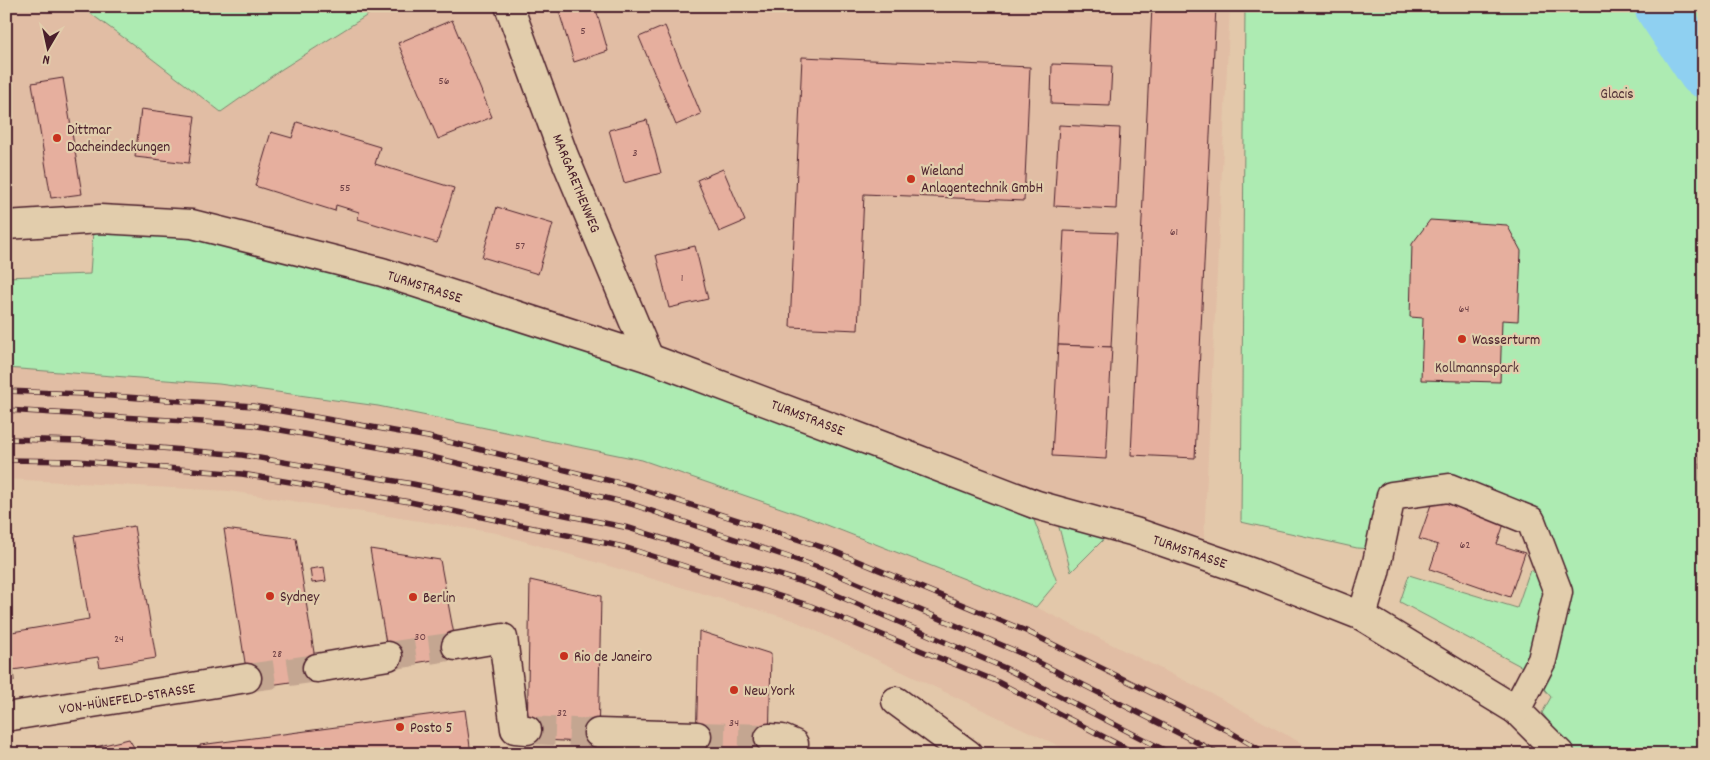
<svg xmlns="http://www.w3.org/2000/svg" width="1710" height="760" font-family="Dekko,sans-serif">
	<rect width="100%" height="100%" fill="#e3c8aa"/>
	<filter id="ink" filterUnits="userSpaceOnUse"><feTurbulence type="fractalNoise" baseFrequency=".02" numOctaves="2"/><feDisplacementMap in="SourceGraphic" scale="10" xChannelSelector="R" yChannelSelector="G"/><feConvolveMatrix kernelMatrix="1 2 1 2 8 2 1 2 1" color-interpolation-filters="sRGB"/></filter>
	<g filter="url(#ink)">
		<g fill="#e1bda4">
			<polygon points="6,6 80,6 138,48 221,112 282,69 382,6 1230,6 1204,538 1040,493 206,215 108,204 6,212"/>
			<polygon points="6,368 219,384 378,406 642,460 804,516 1036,607 1220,698 1321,754 1076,754 793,620 496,533 229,491 6,479"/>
		</g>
		<g fill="#adebb2" stroke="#7c856e">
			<polygon points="80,6 382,6 282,69 221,112 138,48"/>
			<polygon points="1245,6 1704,6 1704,456 1697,443 1699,513 1704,514 1704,743 1689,754 1573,754 1542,713 1551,697 1528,670 1400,602 1409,575 1517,608 1530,570 1546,582 1541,522 1392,490 1371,549 1357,548 1241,522"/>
			<polygon points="93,231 202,238 364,276 592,351 866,452 1034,520 1057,582 1036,607 804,516 642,460 378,406 219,384 6,368 6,277 90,274"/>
			<polygon points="1057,520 1106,537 1071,572"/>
		</g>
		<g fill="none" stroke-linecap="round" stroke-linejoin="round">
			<polyline stroke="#8fd0f1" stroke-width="52" points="1660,6 1704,72"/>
		</g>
		<g fill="#e6af9e" stroke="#4a1f2b">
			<polygon points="563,6 595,6 608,51 574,62 558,8"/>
			<polygon points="1152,6 1216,6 1195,458 1131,455"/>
			<polygon points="452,20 492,117 438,139 398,43"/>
			<polygon points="665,26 701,114 676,125 639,37"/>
			<polygon points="802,57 1030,67 1024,201 864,194 858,330 790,327"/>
			<polygon points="1052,64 1112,66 1110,106 1051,104"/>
			<polygon points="63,78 82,194 51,198 32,83"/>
			<polygon points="141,109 195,116 189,163 135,157"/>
			<polygon points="647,120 661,173 624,183 609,130"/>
			<polygon points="297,122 380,147 375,164 454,188 437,243 358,219 359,212 336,205 335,211 255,186 271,132 292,138"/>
			<polygon points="1059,125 1120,128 1116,209 1054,206"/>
			<polygon points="723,169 745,221 719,232 697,180"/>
			<polygon points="497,207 553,224 538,274 482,257"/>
			<polygon points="1430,220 1507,225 1521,251 1518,321 1502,320 1500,382 1421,380 1423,318 1410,317 1412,244"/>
			<polygon points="1064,231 1117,233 1111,347 1058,345"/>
			<polygon points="695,246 708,299 669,308 656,255"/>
			<polygon points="1058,345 1112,347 1106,459 1052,456"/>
			<polygon points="1698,427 1704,429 1704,509 1703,509"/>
			<polygon points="1434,496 1505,521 1497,544 1525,553 1510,597 1430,569 1438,545 1419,539"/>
			<polygon points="134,526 156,658 100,667 98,657 13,670 14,681 6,682 6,633 89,619 75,536"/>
			<polygon points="224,529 296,538 318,678 249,688"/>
			<polygon points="370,549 440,560 458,656 390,667"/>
			<polygon points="324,567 326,581 312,583 310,569"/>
			<polygon points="530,580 601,596 598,743 527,739"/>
			<polygon points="699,631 771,654 769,749 696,747"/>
			<polygon points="465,710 471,754 201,754 200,745"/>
			<polygon points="129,739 138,754 66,754"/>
		</g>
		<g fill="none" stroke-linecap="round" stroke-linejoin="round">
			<g stroke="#c4a691" stroke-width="28" stroke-dasharray="28 14" stroke-linecap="butt">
				<polyline points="388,656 456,646"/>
				<polyline points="247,678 317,668"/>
				<polyline points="527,730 598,733"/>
				<polyline points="697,736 769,738"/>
			</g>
			<g stroke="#4a1f2b" stroke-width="31">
				<g id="minor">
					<polyline points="509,6 564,156 649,358"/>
					<polyline points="6,225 100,219 192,224 382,272 649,358 891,449 1037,505 1135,532 1253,573 1362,616 1516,710 1560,754"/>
					<polyline points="1362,616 1375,572 1391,496 1449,488 1531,521 1558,592 1542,660 1516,710"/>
					<polyline points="456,646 503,638 515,729 527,730"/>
					<polyline points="317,668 388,656"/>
					<polyline points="896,701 968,754"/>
					<polyline points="6,717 247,678"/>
					<polyline points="598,733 697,736"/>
					<polyline points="769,738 782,739 794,744"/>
				</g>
			</g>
			<use href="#minor" stroke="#e2cdac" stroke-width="28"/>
			<g stroke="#4a1f2b" stroke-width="5.5">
				<g id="rail">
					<polyline points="6,391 83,394 253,406 428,437 632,486 831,550 1026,631 1227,730 1267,754"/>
					<polyline points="6,410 252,425 423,455 631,504 824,569 1018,652 1220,754"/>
					<polyline points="6,439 79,441 242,455 413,484 629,528 818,587 1005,668 1172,754"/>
					<polyline points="6,460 77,461 242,474 410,502 624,547 811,606 996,681 1137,754"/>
				</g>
			</g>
			<use href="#rail" stroke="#e2cdac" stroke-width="4" stroke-dasharray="11" stroke-linecap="butt"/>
		</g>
	</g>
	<g fill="#c8321e" stroke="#e2cdac" stroke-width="2">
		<circle cx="57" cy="138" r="5"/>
		<circle cx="911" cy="179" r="5"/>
		<circle cx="1462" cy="339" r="5"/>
		<circle cx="270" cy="596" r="5"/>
		<circle cx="413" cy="597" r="5"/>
		<circle cx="564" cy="656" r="5"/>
		<circle cx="734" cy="690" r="5"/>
		<circle cx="400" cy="727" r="5"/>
	</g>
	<g text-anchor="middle" stroke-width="4.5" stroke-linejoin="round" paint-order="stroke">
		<g font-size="12" fill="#714348">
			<text x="583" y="34">5</text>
			<text x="444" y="84">56</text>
			<text x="635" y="156">3</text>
			<text x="345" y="191">55</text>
			<text x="1174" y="235">61</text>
			<text x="520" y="249">57</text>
			<text x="682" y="281">1</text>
			<text x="1464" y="312">64</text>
			<text x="1465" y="548">62</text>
			<text x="420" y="640">30</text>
			<text x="119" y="642">24</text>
			<text x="277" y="657">28</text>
			<text x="562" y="716">32</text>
			<text x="734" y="726">34</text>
		</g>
		<g font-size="15" fill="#543338" stroke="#e2cdac">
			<text x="1617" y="98">Glacis</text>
			<text x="1477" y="372">Kollmannspark</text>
		</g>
		<g font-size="15" fill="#4a1f2b" stroke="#e2cdac" text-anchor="start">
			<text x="67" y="134">Dittmar<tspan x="67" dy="17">Dacheindeckungen</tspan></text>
			<text x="921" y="175">Wieland<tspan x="921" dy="17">Anlagentechnik GmbH</tspan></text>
			<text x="1472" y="344">Wasserturm</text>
			<text x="280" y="601">Sydney</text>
			<text x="423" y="602">Berlin</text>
			<text x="574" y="661">Rio de Janeiro</text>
			<text x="744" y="695">New York</text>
			<text x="410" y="732">Posto 5</text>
		</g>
		<g font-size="15" fill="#4a1f2b" stroke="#e2cdac">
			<text transform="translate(577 183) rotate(68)" y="5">MARGARETHENWEG</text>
			<text transform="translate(425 286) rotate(18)" y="5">TURMSTRASSE</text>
			<text transform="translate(808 417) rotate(21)" y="5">TURMSTRASSE</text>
			<text transform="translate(1190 551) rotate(19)" y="5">TURMSTRASSE</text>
			<text transform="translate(127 698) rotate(-9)" y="5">VON-HÜNEFELD-STRASSE</text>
		</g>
	</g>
	<rect width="1710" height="760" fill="none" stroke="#e2cdac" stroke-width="25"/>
	<rect x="12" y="12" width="1685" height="735" fill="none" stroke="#4a1f2b" stroke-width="2" filter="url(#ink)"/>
	<g transform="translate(48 48) rotate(189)" stroke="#e2cdac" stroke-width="4" paint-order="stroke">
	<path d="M0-4L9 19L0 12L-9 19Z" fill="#4a1f2b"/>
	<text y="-8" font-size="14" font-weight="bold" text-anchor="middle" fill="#4a1f2b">N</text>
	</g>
</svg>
